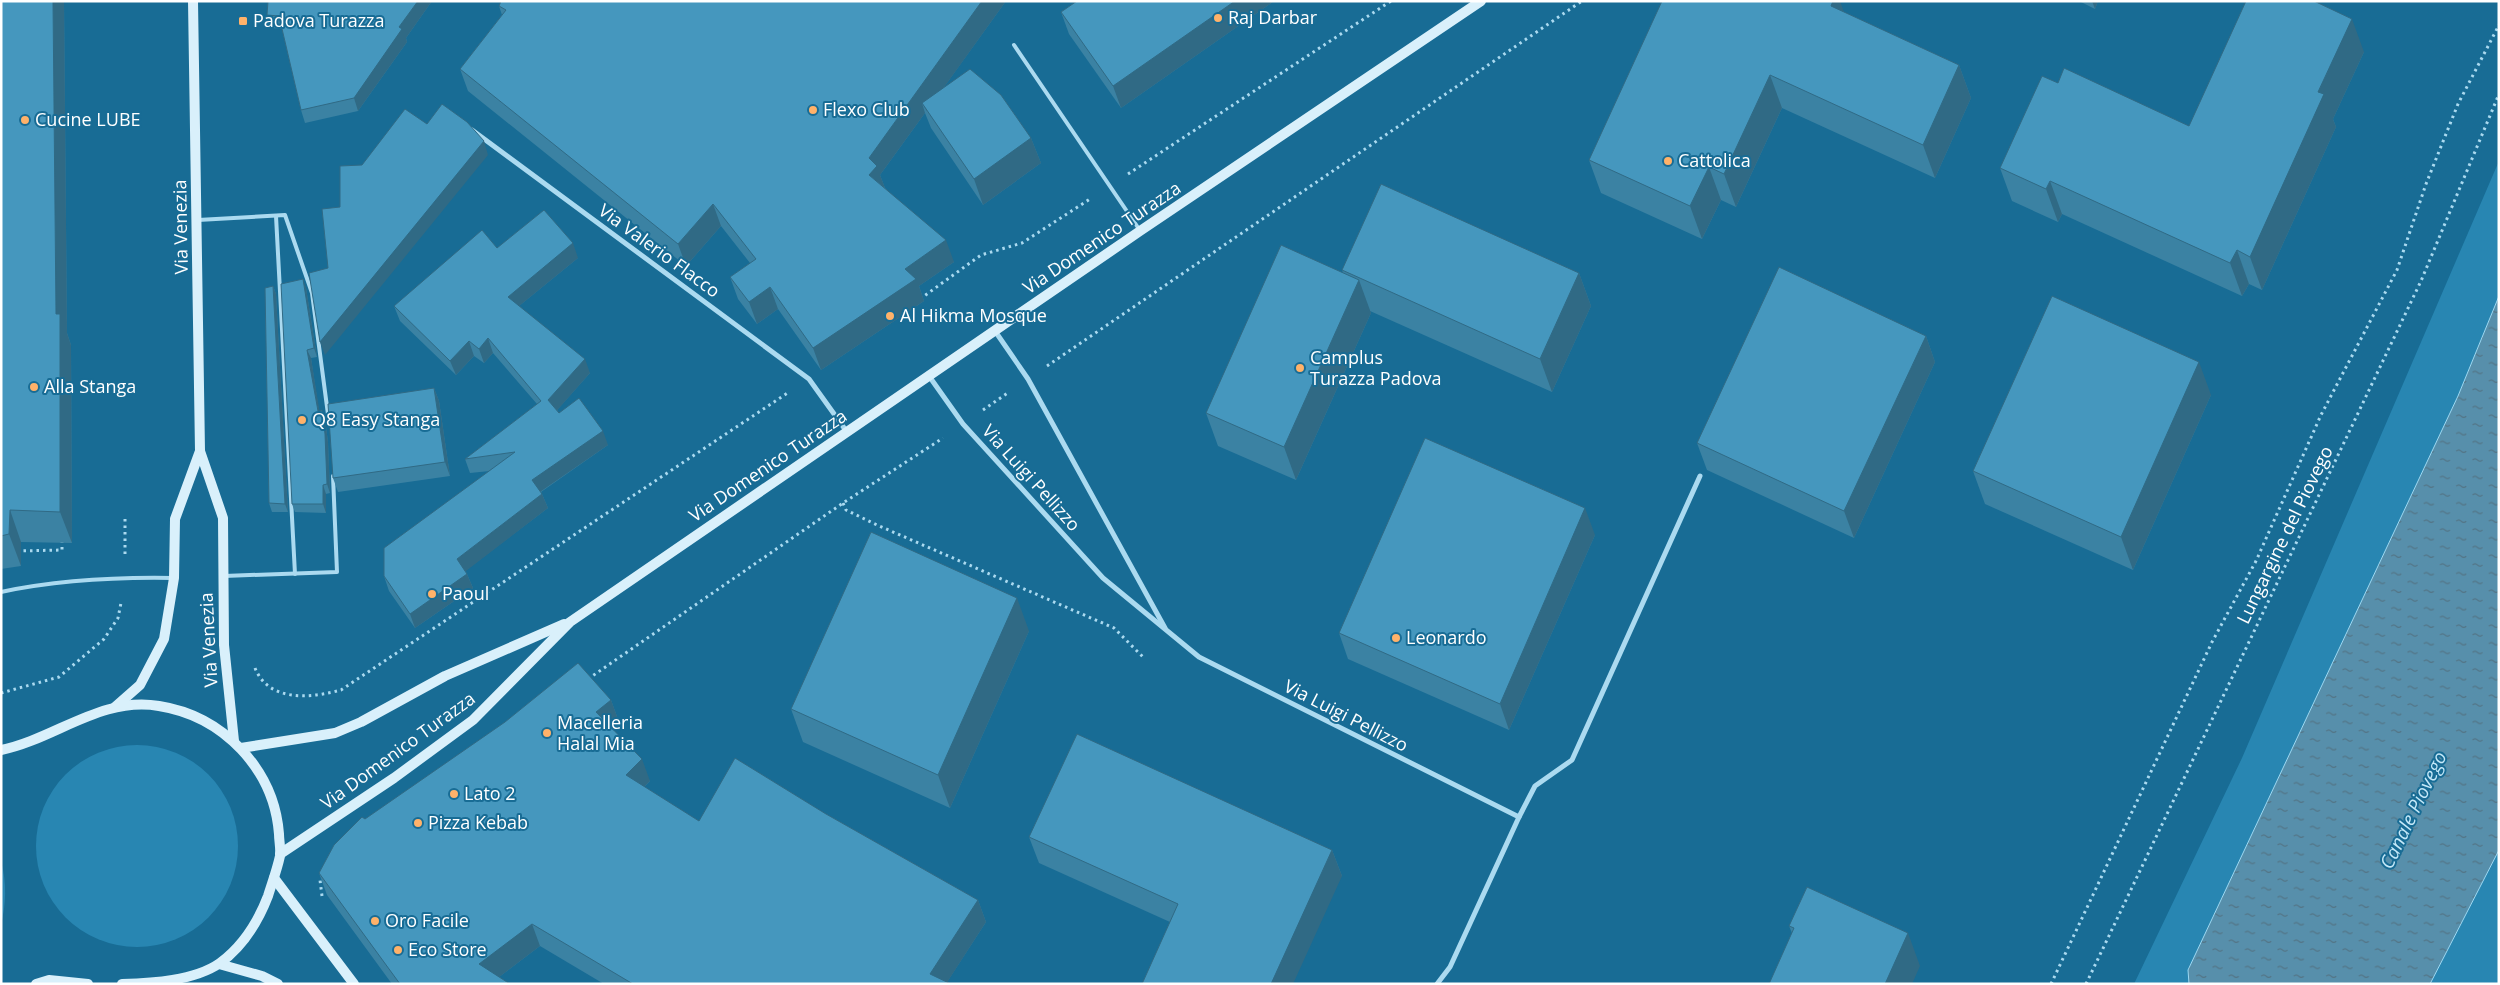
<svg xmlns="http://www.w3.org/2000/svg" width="2500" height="985" font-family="'Open Sans',sans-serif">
	<defs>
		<pattern id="water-ripples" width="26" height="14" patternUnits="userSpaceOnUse" patternTransform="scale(1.25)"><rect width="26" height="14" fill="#578fab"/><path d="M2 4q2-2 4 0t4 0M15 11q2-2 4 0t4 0" fill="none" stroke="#537485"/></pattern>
	</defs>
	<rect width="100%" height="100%" fill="#186c95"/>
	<g fill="#2886b2">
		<polygon points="2499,161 2499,296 2458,396 2188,970 2189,984 2134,984 2242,758"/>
		<circle cx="137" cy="846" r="101"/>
		<polygon points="2499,850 2499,984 2430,984"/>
		<path d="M1,861C7,884 6,903 1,925Z"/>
	</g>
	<polygon fill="url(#water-ripples)" stroke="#9dd9f3" points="2499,296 2499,850 2430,984 2189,984 2188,970 2458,396"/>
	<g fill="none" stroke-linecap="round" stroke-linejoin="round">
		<g stroke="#abdaf0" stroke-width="3" stroke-dasharray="2.5 4" stroke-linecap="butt">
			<polyline points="1128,174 1391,1"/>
			<polyline points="920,299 981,255 1022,243 1090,199"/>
			<polyline points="1047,366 1582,1"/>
			<polyline points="983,410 1009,392"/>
			<polyline points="843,503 846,510 877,525 1114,628 1145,659"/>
			<polyline points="125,519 125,554"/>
			<polyline points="17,551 62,550 62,541"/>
			<path d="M255,668C269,703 312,698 341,690L789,392"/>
			<polyline points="588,679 843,503 943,438"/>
			<polyline points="1,693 59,677 104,639 118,618 121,603"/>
			<polyline points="322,896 320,880 322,878"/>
			<polyline points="2051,984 2212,642 2256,561 2321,415 2397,270 2426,184 2458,104 2499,25"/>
			<polyline points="2086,984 2421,281 2499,94"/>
		</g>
		<g stroke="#abdaf0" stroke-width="4">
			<polyline points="1014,45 1139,229"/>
			<polyline points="276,216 295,574"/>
			<polyline points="198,220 285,215 312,293 329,422"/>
			<polyline points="224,576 337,572 333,476"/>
			<path d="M1,592C58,580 115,577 173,578"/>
		</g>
		<g stroke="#abdaf0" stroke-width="5">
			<polyline points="472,130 809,379 847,432"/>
			<polyline points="995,331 1028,379 1165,628"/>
			<polyline points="929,376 963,424 1103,578 1199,657 1519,817 1450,967 1437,984"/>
			<polyline points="1519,817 1535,786 1572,760 1700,476"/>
		</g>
		<g stroke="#d9f0fb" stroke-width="10">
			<polyline points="193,1 200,451 223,518 224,645 234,741"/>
			<polyline points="115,707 140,685 164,639 174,578 175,519 200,451"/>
			<polyline points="241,748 335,733 361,722 445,676 564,624"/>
			<path d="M1,750C55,739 101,696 159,706C223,716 274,769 279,834C279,841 281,849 280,856C277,870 272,883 268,896C258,922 243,946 220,963C194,981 152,983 122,984"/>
			<polyline points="280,854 394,778 473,720 570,622 1140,231 1481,1"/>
			<polyline points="274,878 354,984"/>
			<polyline points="219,964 262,976 278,984"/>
			<polyline points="36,984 49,980 88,984"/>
		</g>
	</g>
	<g fill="#3b82a3">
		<polygon points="1,1 64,1 67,333 71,345 72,543 21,542 21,566 1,569"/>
		<polygon points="268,1 432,1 406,38 407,42 358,111 305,123 301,110 282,29 272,28 267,15"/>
		<polygon points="1006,1 944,87 1031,138 1041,163 983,205 931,128 925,113 880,175 885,188 954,262 919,286 924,301 821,370 778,309 757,324 738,299 730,277 750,263 721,226 686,266 468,91 460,69 502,15 499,6"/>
		<polygon points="1077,1 1274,1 1121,108 1069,34 1061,12"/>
		<polygon points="2079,1 2098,1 2095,9"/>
		<polygon points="1844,12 1959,65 1971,98 1935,178 1782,108 1736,207 1721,200 1702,239 1601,193 1589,160"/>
		<polygon points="2364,52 2333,119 2336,127 2262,290 2249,284 2242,296 2062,214 2058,222 2012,201 2000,168 2058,83 2189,126"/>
		<polygon points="578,258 519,306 590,373 557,410 559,413 608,445 541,492 542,494 548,508 465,571 467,574 473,588 415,628 389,591 384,576 490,471 470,473 465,459 537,404 493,353 484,363 474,356 456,375 400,321 394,306"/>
		<polygon points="1342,270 1579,273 1591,306 1552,392 1370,311 1371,313 1296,480 1218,446 1206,413 1343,273"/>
		<polygon points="273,286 276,294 288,512 272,512 269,503"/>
		<polygon points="306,288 317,357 311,358 319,411 325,419 328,442 330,493 326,494 326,513 295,512 292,504"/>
		<polygon points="1926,336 1935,362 1854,538 1707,470 1697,443"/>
		<polygon points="434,388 439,401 450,476 338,492 333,478"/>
		<polygon points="2211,395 2133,570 1985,504 1973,471"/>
		<polygon points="1595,535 1509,730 1348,659 1339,633"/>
		<polygon points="1029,631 950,808 803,742 791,709"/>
		<polygon points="611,700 619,722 612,728 650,781 644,787 699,821 826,814 978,900 986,922 947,982 951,984 604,984 540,946 499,977 510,984 392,984 327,895 319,873 365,819"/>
		<polygon points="1029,837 1332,850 1342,876 1170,922 1039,863"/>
		<polygon points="1789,926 1920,966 1792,933"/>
	</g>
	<g fill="#306a85">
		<polygon points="53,1 64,1 67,333 71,345 72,543 60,512 56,314"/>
		<polygon points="418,1 432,1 406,38 407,42 358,111 354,98 399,27"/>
		<polygon points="982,1 1006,1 927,111 922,103 925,113 880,175 885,188 869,175 869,158"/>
		<polygon points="1235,1 1274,1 1121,108 1113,86"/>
		<polygon points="1833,1 1840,1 1849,26 1831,6"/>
		<polygon points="2092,1 2098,1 2095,9"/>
		<polygon points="2352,19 2364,52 2333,119 2336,127 2262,290 2250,257 2318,92"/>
		<polygon points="1959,65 1971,98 1935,178 1923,145"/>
		<polygon points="1770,75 1782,108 1736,207 1724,174"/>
		<polygon points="1031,138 1041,163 983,205 974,179"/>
		<polygon points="484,141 488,155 325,355 320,342"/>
		<polygon points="1709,167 1721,200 1702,239 1690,206"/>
		<polygon points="2050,181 2062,214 2058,222 2046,189"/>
		<polygon points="713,204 721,226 686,266 678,244"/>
		<polygon points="946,240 954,262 919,286 924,301 821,370 813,348 905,269"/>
		<polygon points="573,243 578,258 513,311 508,297"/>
		<polygon points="2237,250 2249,284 2242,296 2230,263"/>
		<polygon points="1579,273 1591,306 1552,392 1540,359"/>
		<polygon points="303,279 306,288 317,357 314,348"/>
		<polygon points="1359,280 1371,313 1296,480 1284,447"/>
		<polygon points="273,286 276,294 288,512 285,504"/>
		<polygon points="770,287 778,309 757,324 749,302"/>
		<polygon points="1926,336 1935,362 1854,538 1844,511"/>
		<polygon points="488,338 493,353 484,363 479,349"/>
		<polygon points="469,341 474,356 456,375 450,361"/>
		<polygon points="307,350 311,358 321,420 318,411"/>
		<polygon points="585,359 590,373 553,415 548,400"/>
		<polygon points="2199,362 2211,395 2133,570 2121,537"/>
		<polygon points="434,388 439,401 450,476 445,462"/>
		<polygon points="322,410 325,419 328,442 330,493 327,484"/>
		<polygon points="603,431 608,445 537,494 532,480"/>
		<polygon points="323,485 326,494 326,513 323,504"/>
		<polygon points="542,494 548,508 462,574 457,559"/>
		<polygon points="1585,508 1595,535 1509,730 1500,704"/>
		<polygon points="10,510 21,542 21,566 9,534"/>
		<polygon points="467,574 473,588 415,628 410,614"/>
		<polygon points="1017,598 1029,631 950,808 938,775"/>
		<polygon points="611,700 619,722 604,735 596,712"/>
		<polygon points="642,759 650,781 634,797 626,775"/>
		<polygon points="1332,850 1342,876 1293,984 1271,984"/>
		<polygon points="978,900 986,922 946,984 930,974"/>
		<polygon points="532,924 540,946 490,984 479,964"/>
		<polygon points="1908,933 1920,966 1912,984 1885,984"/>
	</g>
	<g fill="#4597be" stroke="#306a85">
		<polygon points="1,1 53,1 56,314 60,314 60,512 10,510 9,534 1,536"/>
		<polygon points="268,1 418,1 399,27 402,29 354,98 301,110 279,16 267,15"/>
		<polygon points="501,1 982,1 869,158 877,166 869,175 946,240 905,269 916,279 813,348 770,287 749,302 730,277 756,259 713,204 678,244 460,69 506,10 499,6"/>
		<polygon points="1077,1 1235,1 1113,86 1061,12"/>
		<polygon points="1662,1 1833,1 1831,6 1959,65 1923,145 1770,75 1724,174 1709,167 1690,206 1589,160"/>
		<polygon points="2246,1 2314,1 2352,19 2318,92 2324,94 2250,257 2237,250 2230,263 2050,181 2046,189 2000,168 2042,76 2058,83 2064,68 2189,126"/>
		<polygon points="970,69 1001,95 1031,138 974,179 922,103"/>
		<polygon points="442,104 467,122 484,141 320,342 309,273 328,268 322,209 340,207 340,166 362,165 405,109 427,124"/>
		<polygon points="1381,184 1579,273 1540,359 1342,270"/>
		<polygon points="544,210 573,243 508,297 585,359 548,400 559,413 579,398 603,431 532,480 542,494 457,559 467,574 410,614 384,576 384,548 515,452 465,459 541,401 488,338 479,349 469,341 450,361 394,306 482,230 497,248"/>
		<polygon points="1281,245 1359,280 1284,447 1206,413"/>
		<polygon points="1779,267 1926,336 1844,511 1697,443"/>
		<polygon points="303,279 314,348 307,350 318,411 322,410 325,434 327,484 323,485 323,504 292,504 281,284"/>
		<polygon points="273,286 285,504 269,503 265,288"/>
		<polygon points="2052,296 2199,362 2121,537 1973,471"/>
		<polygon points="434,388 445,462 333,478 328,404"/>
		<polygon points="1425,438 1585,508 1500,704 1339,633"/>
		<polygon points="871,532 1017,598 938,775 791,709"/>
		<polygon points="578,663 611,700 596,712 642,759 626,775 699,821 735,758 826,814 978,900 930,974 951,984 633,984 532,924 479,964 510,984 400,984 319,873 334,845 362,817 365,819 505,722"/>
		<polygon points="1077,734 1332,850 1271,984 1142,984 1178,904 1029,837"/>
		<polygon points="1807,887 1908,933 1885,984 1769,984 1794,928 1789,926"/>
	</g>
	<g fill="#ffb26a" stroke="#186c95" stroke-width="2">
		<circle cx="1218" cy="18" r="5"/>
		<rect x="238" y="16" width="10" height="10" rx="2.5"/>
		<circle cx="813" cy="110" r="5"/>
		<circle cx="25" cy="120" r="5"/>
		<circle cx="1668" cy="161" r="5"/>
		<circle cx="890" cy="316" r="5"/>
		<circle cx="1300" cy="368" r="5"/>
		<circle cx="34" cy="387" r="5"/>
		<circle cx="302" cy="420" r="5"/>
		<circle cx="432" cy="594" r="5"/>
		<circle cx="1396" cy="638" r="5"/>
		<circle cx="547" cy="733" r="5"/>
		<circle cx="454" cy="794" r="5"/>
		<circle cx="418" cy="823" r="5"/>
		<circle cx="375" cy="921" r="5"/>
		<circle cx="398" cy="950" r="5"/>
	</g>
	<g text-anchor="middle" stroke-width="4" stroke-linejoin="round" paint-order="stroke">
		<g font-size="18" fill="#fff" stroke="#186c95" text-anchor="start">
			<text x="1228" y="24">Raj Darbar</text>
			<text x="253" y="27">Padova Turazza</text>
			<text x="823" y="116">Flexo Club</text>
			<text x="35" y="126">Cucine LUBE</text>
			<text x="1678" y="167">Cattolica</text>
			<text x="900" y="322">Al Hikma Mosque</text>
			<text x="1310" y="364">Camplus<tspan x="1310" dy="21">Turazza Padova</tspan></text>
			<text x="44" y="393">Alla Stanga</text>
			<text x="312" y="426">Q8 Easy Stanga</text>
			<text x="442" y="600">Paoul</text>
			<text x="1406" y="644">Leonardo</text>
			<text x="557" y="729">Macelleria<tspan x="557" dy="21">Halal Mia</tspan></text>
			<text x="464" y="800">Lato 2</text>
			<text x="428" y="829">Pizza Kebab</text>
			<text x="385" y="927">Oro Facile</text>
			<text x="408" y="956">Eco Store</text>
		</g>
		<g font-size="18" fill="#fff" stroke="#186c95">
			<text transform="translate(181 227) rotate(-91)" y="6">Via Venezia</text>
			<text transform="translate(1102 238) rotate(-34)" y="6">Via Domenico Turazza</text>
			<text transform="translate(659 251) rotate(36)" y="6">Via Valerio Flacco</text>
			<text transform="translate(768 466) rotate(-34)" y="6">Via Domenico Turazza</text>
			<text transform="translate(1031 478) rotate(48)" y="6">Via Luigi Pellizzo</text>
			<text transform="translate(2285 535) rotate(-64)" y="6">Lungargine del Piovego</text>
			<text transform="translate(209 640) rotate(-93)" y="6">Via Venezia</text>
			<text transform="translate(1346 716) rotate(27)" y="6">Via Luigi Pellizzo</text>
			<text transform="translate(398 751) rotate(-36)" y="6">Via Domenico Turazza</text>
		</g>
		<g font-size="19" font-style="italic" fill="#c5e9f9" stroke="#186c95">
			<text transform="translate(2413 810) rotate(-64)" y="7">Canale Piovego</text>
		</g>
	</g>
	<rect width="2500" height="985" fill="none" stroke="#ffffff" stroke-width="5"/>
</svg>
